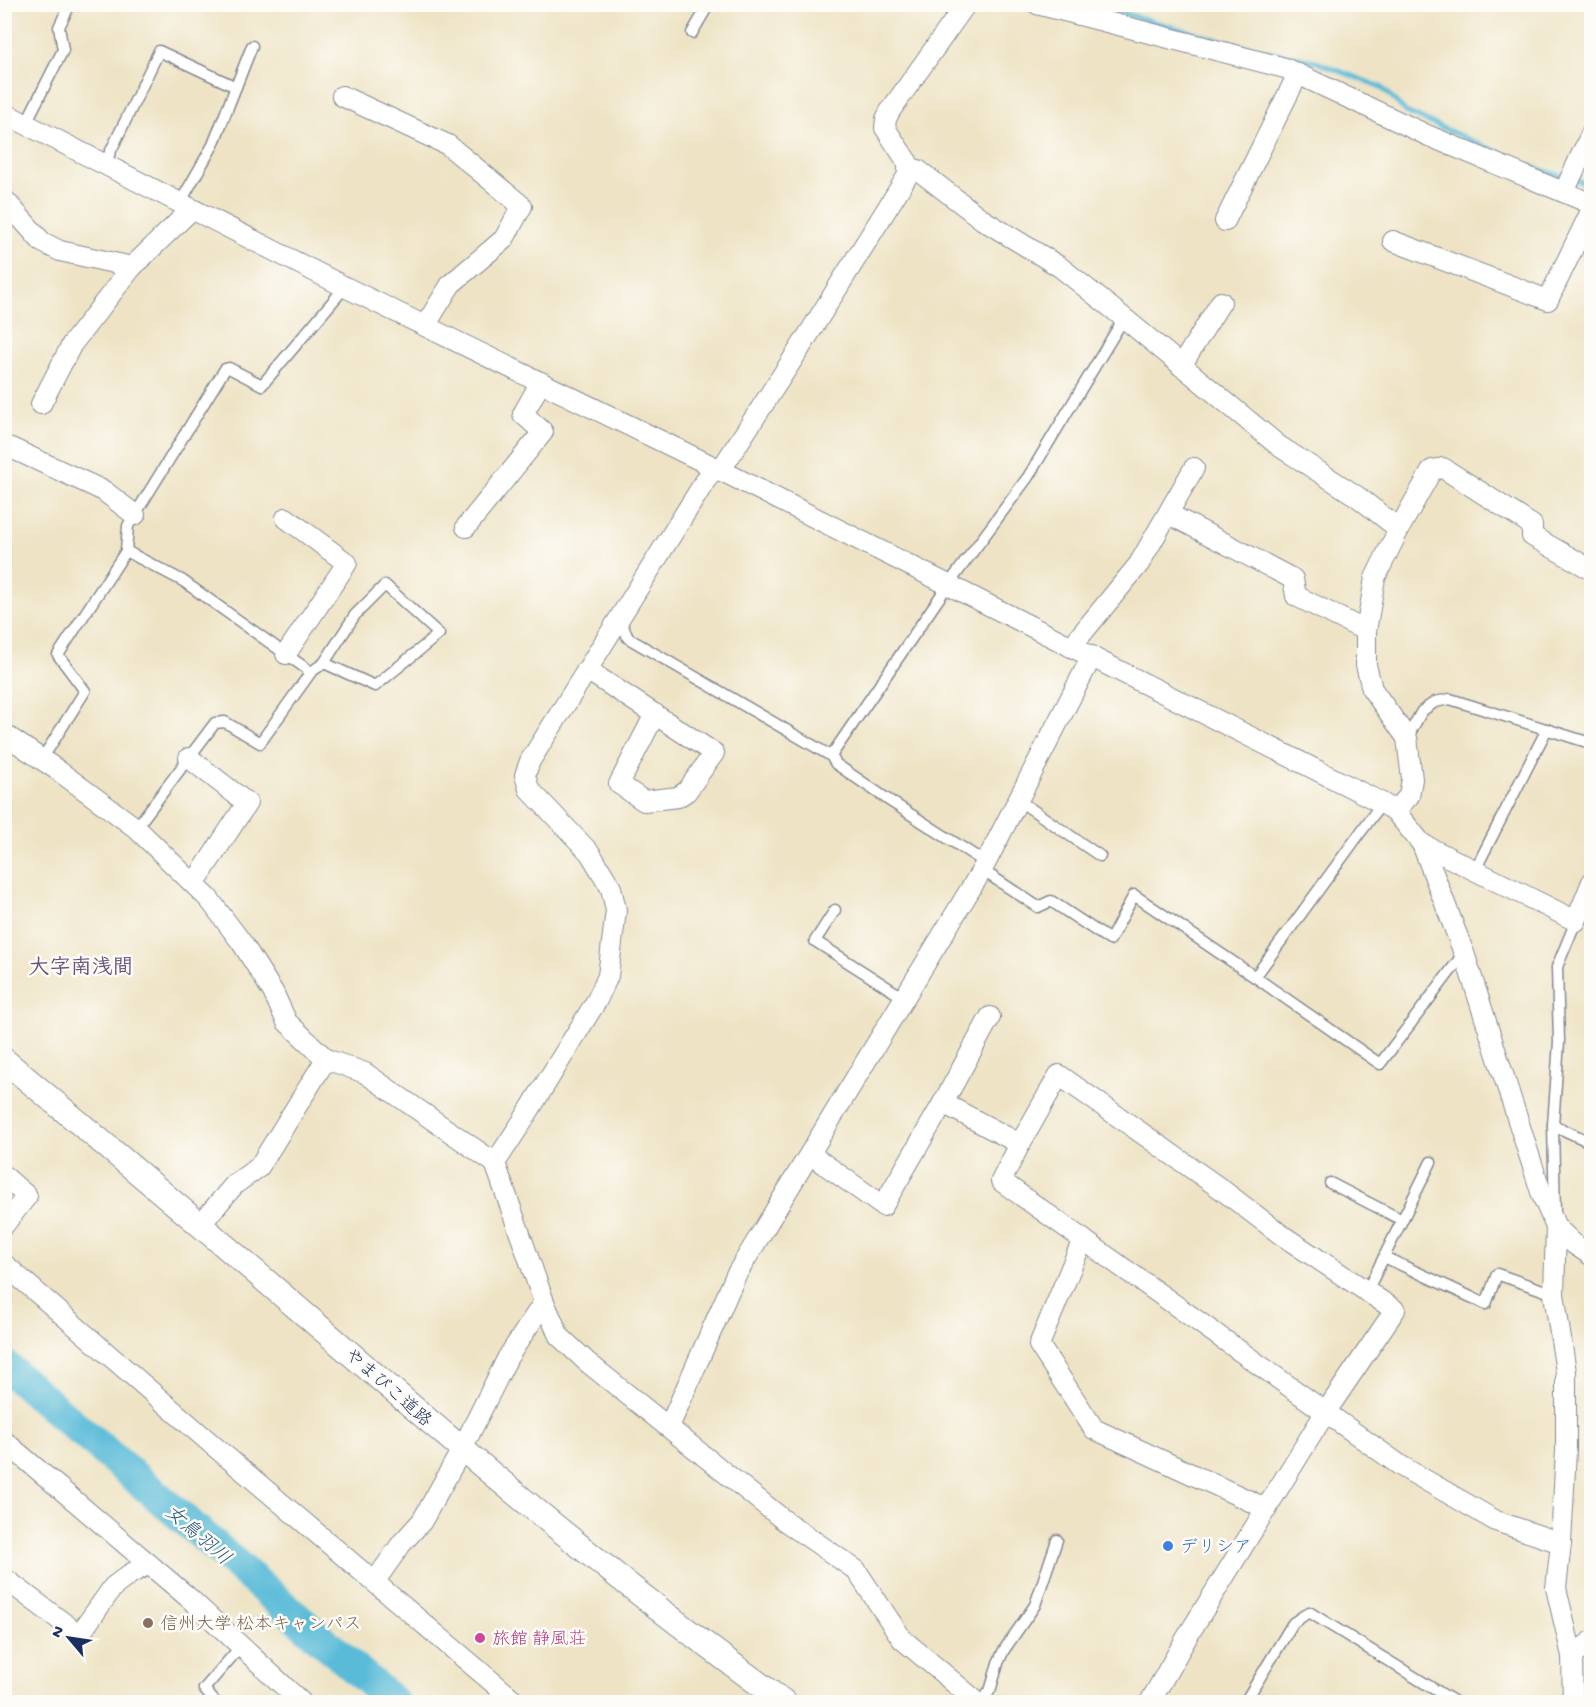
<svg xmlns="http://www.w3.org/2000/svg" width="1596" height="1707" font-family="'Gochi Hand','Klee One',sans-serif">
	<rect width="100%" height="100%" fill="#fdfcf7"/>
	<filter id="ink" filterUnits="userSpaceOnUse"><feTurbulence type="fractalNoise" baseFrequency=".0167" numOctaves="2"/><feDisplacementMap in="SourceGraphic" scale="12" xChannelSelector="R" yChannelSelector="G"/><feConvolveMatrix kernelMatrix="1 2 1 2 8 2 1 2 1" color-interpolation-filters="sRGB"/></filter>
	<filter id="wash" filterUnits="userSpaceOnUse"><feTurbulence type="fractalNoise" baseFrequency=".008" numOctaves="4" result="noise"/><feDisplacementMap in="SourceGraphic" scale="24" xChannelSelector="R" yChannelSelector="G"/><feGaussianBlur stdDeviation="1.35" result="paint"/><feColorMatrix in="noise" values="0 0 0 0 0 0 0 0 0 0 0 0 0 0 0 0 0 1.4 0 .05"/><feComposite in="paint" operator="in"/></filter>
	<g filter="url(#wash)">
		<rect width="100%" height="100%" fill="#eee3c4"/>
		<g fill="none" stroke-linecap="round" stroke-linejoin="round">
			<g stroke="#5abbd8" stroke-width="5">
				<polyline points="1090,4 1230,43 1314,61 1381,87 1406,112 1537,169 1566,177"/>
				<polyline points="1575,180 1592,185"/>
			</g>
			<polyline stroke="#5abbd8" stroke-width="32" points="4,1365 206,1538 393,1702"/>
		</g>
	</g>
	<g filter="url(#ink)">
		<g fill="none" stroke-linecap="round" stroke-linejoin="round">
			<g stroke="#848991" stroke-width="13">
				<g id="service">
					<polyline points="692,33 709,4"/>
					<polyline points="26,123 63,50 59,27 70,4"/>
					<polyline points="105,163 159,51 236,87"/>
					<polyline points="180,203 213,145 252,46"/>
					<polyline points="126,551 183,581 311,672 324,663 375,686 439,634 385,585 355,615 324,663"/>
					<polyline points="619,617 628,638 831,756 948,585 1028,477 1124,318"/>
					<polyline points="1407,738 1422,711 1435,702 1450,699 1587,742 1592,742"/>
					<polyline points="831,756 836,764 887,799 986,863"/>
					<polyline points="42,759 85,691 58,655 126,551 128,526 225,369 229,368 262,385 345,287"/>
					<polyline points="1018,800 1100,856"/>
					<polyline points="136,828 215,723 225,722 260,743 311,672"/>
					<polyline points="982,870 1038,907 1051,901 1110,940 1134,895 1255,977 1382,803"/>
					<polyline points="1475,870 1547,729"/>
					<polyline points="835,910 815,941 904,998"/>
					<polyline points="1255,977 1380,1064 1464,953"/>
					<polyline points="1553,1125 1592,1143"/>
					<polyline points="1330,1183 1402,1220"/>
					<polyline points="1555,1214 1553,1125 1559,1042 1557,967 1576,921"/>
					<polyline points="1384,1257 1486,1304 1497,1274 1554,1294"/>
					<polyline points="1367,1291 1431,1162"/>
					<polyline points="215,1702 204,1689 241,1646"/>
					<polyline points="983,1702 991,1688 998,1663 1004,1650 1035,1605 1057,1540"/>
					<polyline points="1245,1702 1293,1623 1309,1612 1455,1702"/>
				</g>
			</g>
			<g stroke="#848991" stroke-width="22">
				<g id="minor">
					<polyline points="1037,4 1285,68 1429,136 1592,204"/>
					<polyline points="342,96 448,145 522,206 504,239 451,284 425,326"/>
					<polyline points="4,113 345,287 714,467 1382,803 1395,811 1422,844 1464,953 1542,1195 1556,1227 1574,1244 1592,1256"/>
					<polyline points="909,168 918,170 983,220 1060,267 1124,318 1279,446 1358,497 1399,529"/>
					<polyline points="1564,192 1592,132"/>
					<polyline points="4,199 42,242 60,251 132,267"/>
					<polyline points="1225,221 1298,74"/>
					<polyline points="1393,241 1548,300 1592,209"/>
					<polyline points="1181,366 1221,302"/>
					<polyline points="41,404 72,344 132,267 192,209"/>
					<polyline points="4,451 11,448 104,491 135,515"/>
					<polyline points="720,471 800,348 908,175 908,163 885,128 886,119 890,111 966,4"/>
					<polyline points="1169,514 1293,579 1296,596 1366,631"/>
					<polyline points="286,518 347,563 286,654"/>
					<polyline points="466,527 543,432 523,414 541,382"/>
					<polyline points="1071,647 1139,564 1194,468"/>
					<polyline points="587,670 714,753 687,791 678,797 644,801 619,784 655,714"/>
					<polyline points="4,734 56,769 136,828 209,899 242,943 273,992 287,1022 326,1059 365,1073 495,1163 544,1302 559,1336 587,1362 785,1521 856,1570 902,1639 977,1702"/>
					<polyline points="189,758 247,803 194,884"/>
					<polyline points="1395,811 1409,796 1412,779 1407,738 1372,689 1366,665 1366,631 1375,578 1399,529 1432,470 1443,468 1532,525 1532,536 1592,570"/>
					<polyline points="1422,844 1576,921 1592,882"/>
					<polyline points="990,1017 943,1103 1020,1144"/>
					<polyline points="810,1154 883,1206 943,1103"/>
					<polyline points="495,1163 522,1122 597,1000 608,976 616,910 611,888 590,853 529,789 525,775 530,761 714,467"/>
					<polyline points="4,1176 27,1196 4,1225"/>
					<polyline points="200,1225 235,1184 259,1167 326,1059"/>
					<polyline points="1556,1227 1554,1294 1566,1372 1566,1450 1561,1543 1556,1588 1572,1656 1573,1702"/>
					<polyline points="1083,1239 1039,1345 1094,1429 1267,1509"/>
					<polyline points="4,1264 215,1447 516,1702"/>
					<polyline points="669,1427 736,1275 982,870 1092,656"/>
					<polyline points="4,1441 189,1598 301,1702"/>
					<polyline points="4,1578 73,1630 82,1631 113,1587 130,1574 149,1564"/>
					<polyline points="375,1581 402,1543 422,1521 462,1449 508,1357 544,1302"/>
					<polyline points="1572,1656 1592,1641"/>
					<polyline points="1150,1702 1187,1637 1325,1413 1395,1310 1283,1236 1221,1189 1059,1075 1020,1144 1001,1181 1401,1466 1496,1521 1561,1543"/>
				</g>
			</g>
			<g stroke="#848991" stroke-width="26">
				<path id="tertiary" d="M4,1060C113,1151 222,1243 330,1336C477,1463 626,1589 784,1702"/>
			</g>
			<use href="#service" stroke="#fff" stroke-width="10"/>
			<use href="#minor" stroke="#fff" stroke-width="20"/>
			<use href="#tertiary" stroke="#fff" stroke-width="24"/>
		</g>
	</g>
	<circle fill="#3f7fe0" stroke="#fdfcf7" stroke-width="2" cx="1168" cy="1546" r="6"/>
	<circle fill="#8d6e63" stroke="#fdfcf7" stroke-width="2" cx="148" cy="1623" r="6"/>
	<circle fill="#d1479c" stroke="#fdfcf7" stroke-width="2" cx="480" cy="1638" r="6"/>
	<g text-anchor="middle" stroke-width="5" stroke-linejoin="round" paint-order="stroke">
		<g font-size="18" fill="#1b2f5e" stroke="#fdfcf7">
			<text transform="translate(389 1387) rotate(41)" y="6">やまびこ道路</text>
		</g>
		<g font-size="18" fill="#366cbe" stroke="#fdfcf7" text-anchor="start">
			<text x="1180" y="1552">デリシア</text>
		</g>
		<g font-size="18" fill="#785e54" stroke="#fdfcf7" text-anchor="start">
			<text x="160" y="1629">信州大学 松本キャンパス</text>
		</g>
		<g font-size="18" fill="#b23c85" stroke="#fdfcf7" text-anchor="start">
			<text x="492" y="1644">旅館 静風荘</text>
		</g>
		<g font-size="20" font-style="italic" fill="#2e5983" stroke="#fdfcf7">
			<text transform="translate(199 1534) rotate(41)" y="7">女鳥羽川</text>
		</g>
		<g font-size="21" font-weight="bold" fill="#66547c" stroke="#fdfcf7">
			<text x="81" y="973">大字南浅間</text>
		</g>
	</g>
	<rect width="1596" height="1707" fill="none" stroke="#fdfcf7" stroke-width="24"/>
	<g transform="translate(69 1638) rotate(299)" stroke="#fdfcf7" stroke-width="4.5" paint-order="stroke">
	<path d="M0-4.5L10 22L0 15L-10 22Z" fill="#1b2f5e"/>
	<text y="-9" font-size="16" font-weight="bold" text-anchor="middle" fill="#1b2f5e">N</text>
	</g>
</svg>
